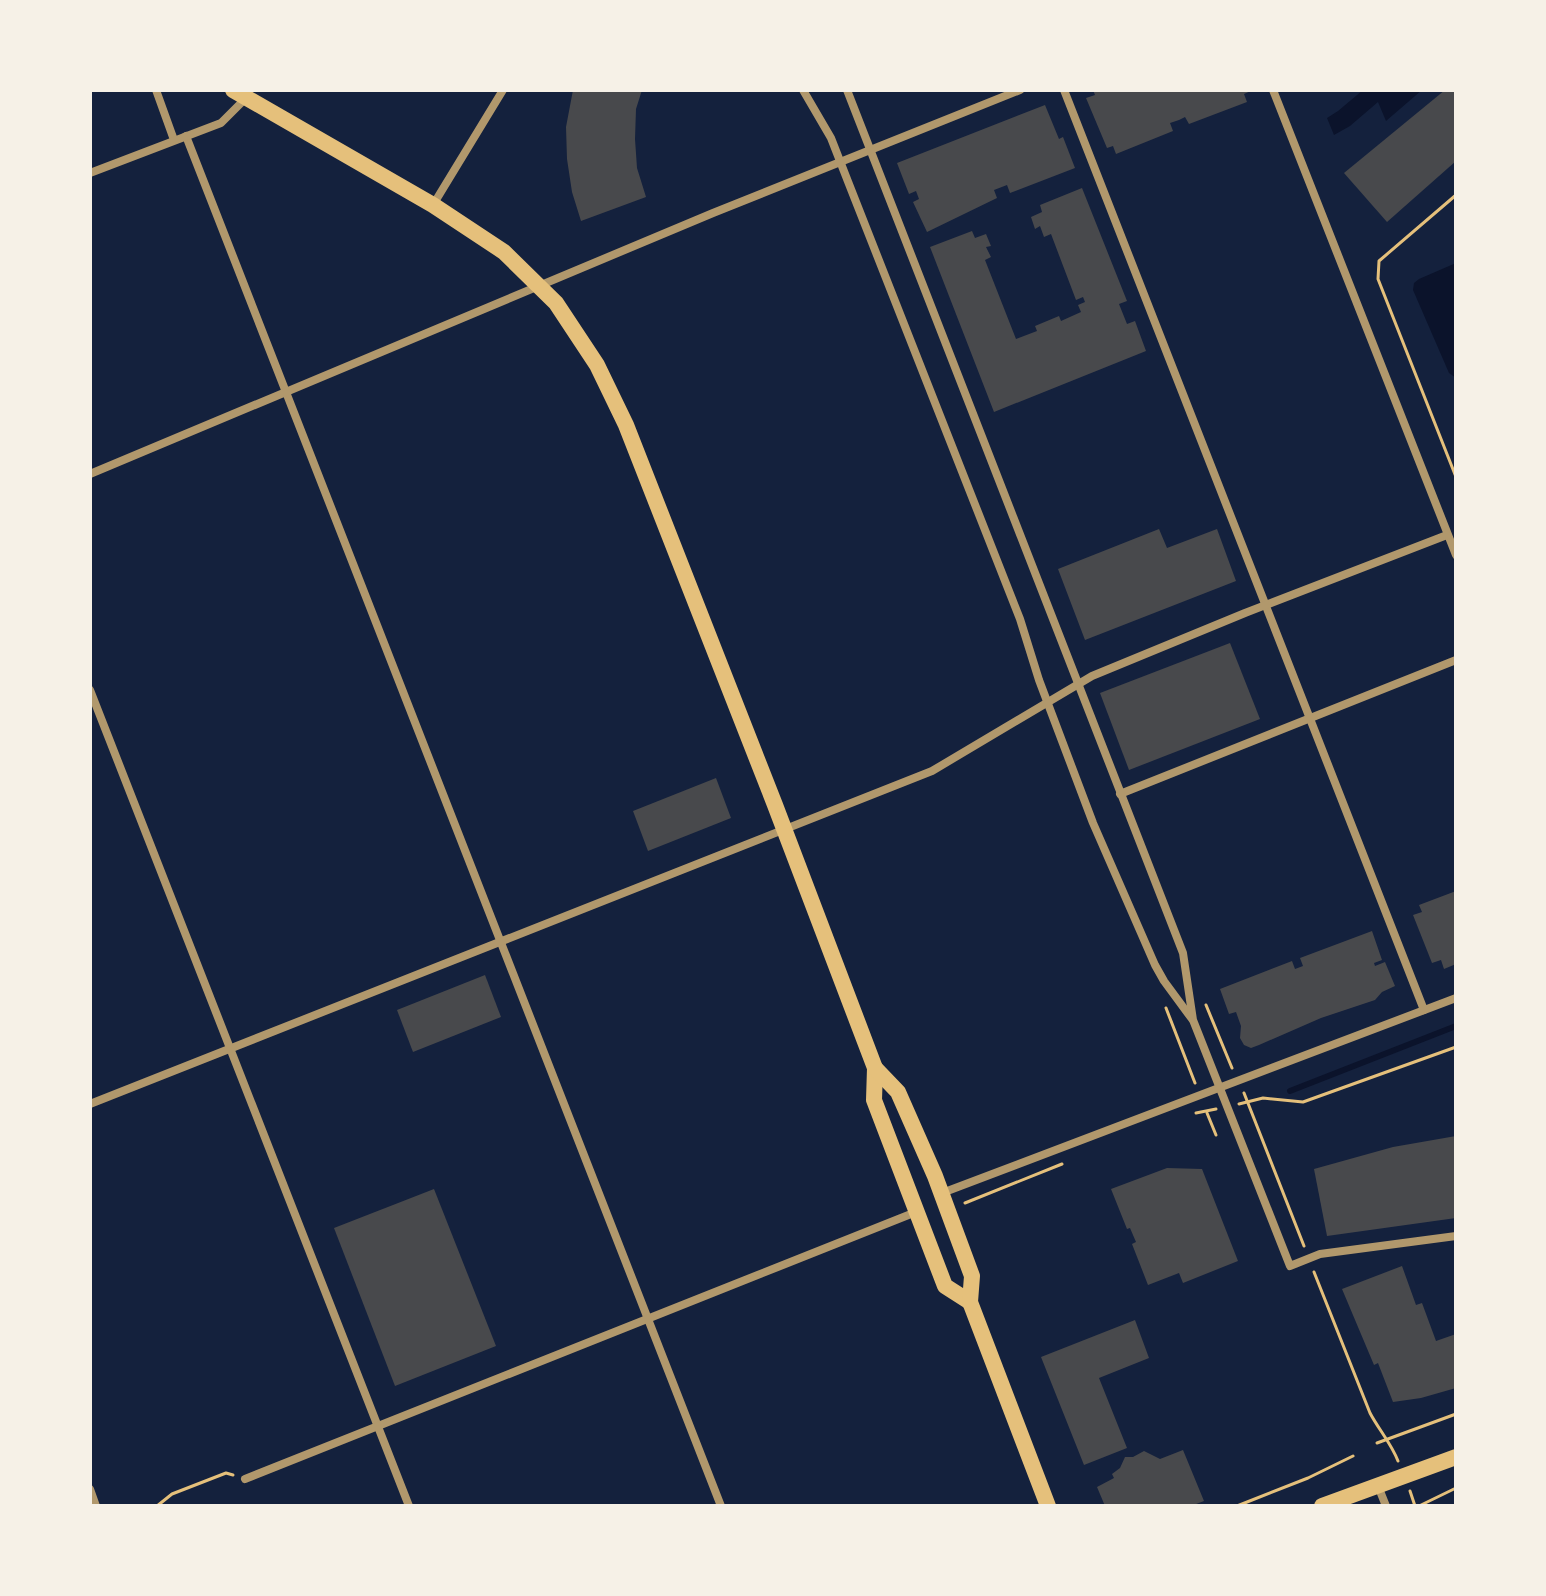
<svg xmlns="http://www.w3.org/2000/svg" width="1546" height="1596" font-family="Roboto,sans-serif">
	<rect width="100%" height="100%" fill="#14213d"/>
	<g fill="#0b132b">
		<polygon points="1363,90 1422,90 1386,121 1378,102 1350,126 1334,135 1327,118 1338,111"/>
		<polygon points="1456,263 1456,378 1449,373 1413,290 1414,283 1419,279"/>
	</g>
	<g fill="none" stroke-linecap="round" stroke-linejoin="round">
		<polyline stroke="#0b132b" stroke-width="6" points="1290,1091 1456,1026"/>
	</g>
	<g fill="#48494c">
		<polygon points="573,90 642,90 636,109 635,139 637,168 646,197 581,221 572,192 567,159 566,127"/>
		<polygon points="1093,90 1253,90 1244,94 1247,102 1189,124 1185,117 1179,120 1170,123 1173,131 1116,154 1113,146 1107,148 1086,98 1095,95"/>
		<polygon points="1445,90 1456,91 1456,161 1387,222 1344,173"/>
		<polygon points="1045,105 1059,139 1063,137 1075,168 1010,193 1007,185 994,190 997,198 927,232 913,202 919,199 916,191 909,194 897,163"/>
		<polygon points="1082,188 1127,301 1119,304 1127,324 1135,321 1146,351 994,412 930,247 972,231 975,238 986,234 991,246 986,247 991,257 985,260 1016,339 1037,331 1035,326 1059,316 1061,321 1081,312 1078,305 1085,302 1083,297 1076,300 1051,234 1044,237 1040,226 1035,229 1031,217 1042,212 1040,205"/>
		<polygon points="1159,529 1167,548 1217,529 1236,581 1085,640 1058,569"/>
		<polygon points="1230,643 1260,719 1129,770 1100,693"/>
		<polygon points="716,778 731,818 648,851 633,811"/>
		<polygon points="1456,891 1456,964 1444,969 1441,960 1432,963 1413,915 1422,912 1419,905"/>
		<polygon points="1372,931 1382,960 1374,963 1375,966 1385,962 1395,986 1382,992 1375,1000 1321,1018 1259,1045 1251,1048 1244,1045 1240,1038 1241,1026 1236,1012 1229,1014 1220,989 1292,961 1295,969 1303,966 1300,958"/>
		<polygon points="485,975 501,1017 413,1052 397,1010"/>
		<polygon points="1456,1136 1456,1218 1327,1236 1314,1169 1393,1147"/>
		<polygon points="1167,1168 1202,1169 1238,1261 1183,1283 1179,1273 1148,1285 1132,1244 1136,1242 1130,1228 1127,1229 1111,1189"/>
		<polygon points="434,1189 496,1346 395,1386 334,1228"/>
		<polygon points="1402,1266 1416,1305 1422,1303 1436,1341 1456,1334 1456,1388 1421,1398 1393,1402 1378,1363 1374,1365 1342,1289"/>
		<polygon points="1135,1320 1149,1358 1099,1378 1127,1448 1084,1465 1041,1357"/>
		<polygon points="1183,1450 1204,1501 1191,1506 1105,1506 1097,1487 1114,1478 1112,1474 1120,1468 1125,1457 1133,1457 1144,1451 1160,1459"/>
	</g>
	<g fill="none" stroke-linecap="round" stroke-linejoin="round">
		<g stroke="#e5c07b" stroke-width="3">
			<polyline points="1456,195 1379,261 1378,279 1456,477"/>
			<polyline points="1206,1005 1232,1068"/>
			<polyline points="1166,1008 1195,1083"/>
			<polyline points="1244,1093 1304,1246"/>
			<polyline points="1239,1104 1263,1098 1303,1102 1456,1047"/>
			<polyline points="1196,1113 1216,1109"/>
			<polyline points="1207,1113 1216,1135"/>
			<polyline points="965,1203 1062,1164"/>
			<path d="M1314,1272L1370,1413C1379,1430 1391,1443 1398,1461"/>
			<polyline points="1377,1443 1456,1414"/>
			<polyline points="1410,1491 1415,1506"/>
			<polyline points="157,1506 172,1494 226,1473 233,1475"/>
			<polyline points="1237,1506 1308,1478 1353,1456"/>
			<polyline points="1419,1506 1456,1488"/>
		</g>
		<g stroke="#b1986c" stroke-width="8">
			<polyline points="156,90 174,140"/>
			<polyline points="803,90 831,138 847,179 1020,619 1039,680 1093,823 1155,965 1164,981 1192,1019"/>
			<polyline points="847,90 1183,953 1193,1020 1290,1266 1320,1254 1456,1236"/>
			<polyline points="1064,90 1424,1010"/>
			<polyline points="1273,90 1456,555"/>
			<polyline points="186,136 721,1506"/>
			<polyline points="90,173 221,123 246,98"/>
			<polyline points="433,205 503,90"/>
			<polyline points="90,474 713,213 1020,90"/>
			<polyline points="90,690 409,1506"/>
			<polyline points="1120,794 1456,660"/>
			<polyline points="90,1104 932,771 1092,676 1245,613 1447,535"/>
			<polyline points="942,1193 1456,998"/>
			<polyline points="245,1479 916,1212"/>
			<polyline points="1378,1486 1386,1506"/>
			<polyline points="90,1489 96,1506"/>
		</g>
		<g stroke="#e5c07b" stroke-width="16">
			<polyline points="233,90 433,205 504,252 556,303 597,365 626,425 775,805 875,1068 874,1100 945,1286 970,1302"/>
			<polyline points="875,1068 898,1092 935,1176 972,1276 970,1302 1048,1506"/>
			<polyline points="1322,1506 1456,1457"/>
		</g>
	</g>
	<rect width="1546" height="1596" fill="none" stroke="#f6f1e7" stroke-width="184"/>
</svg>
